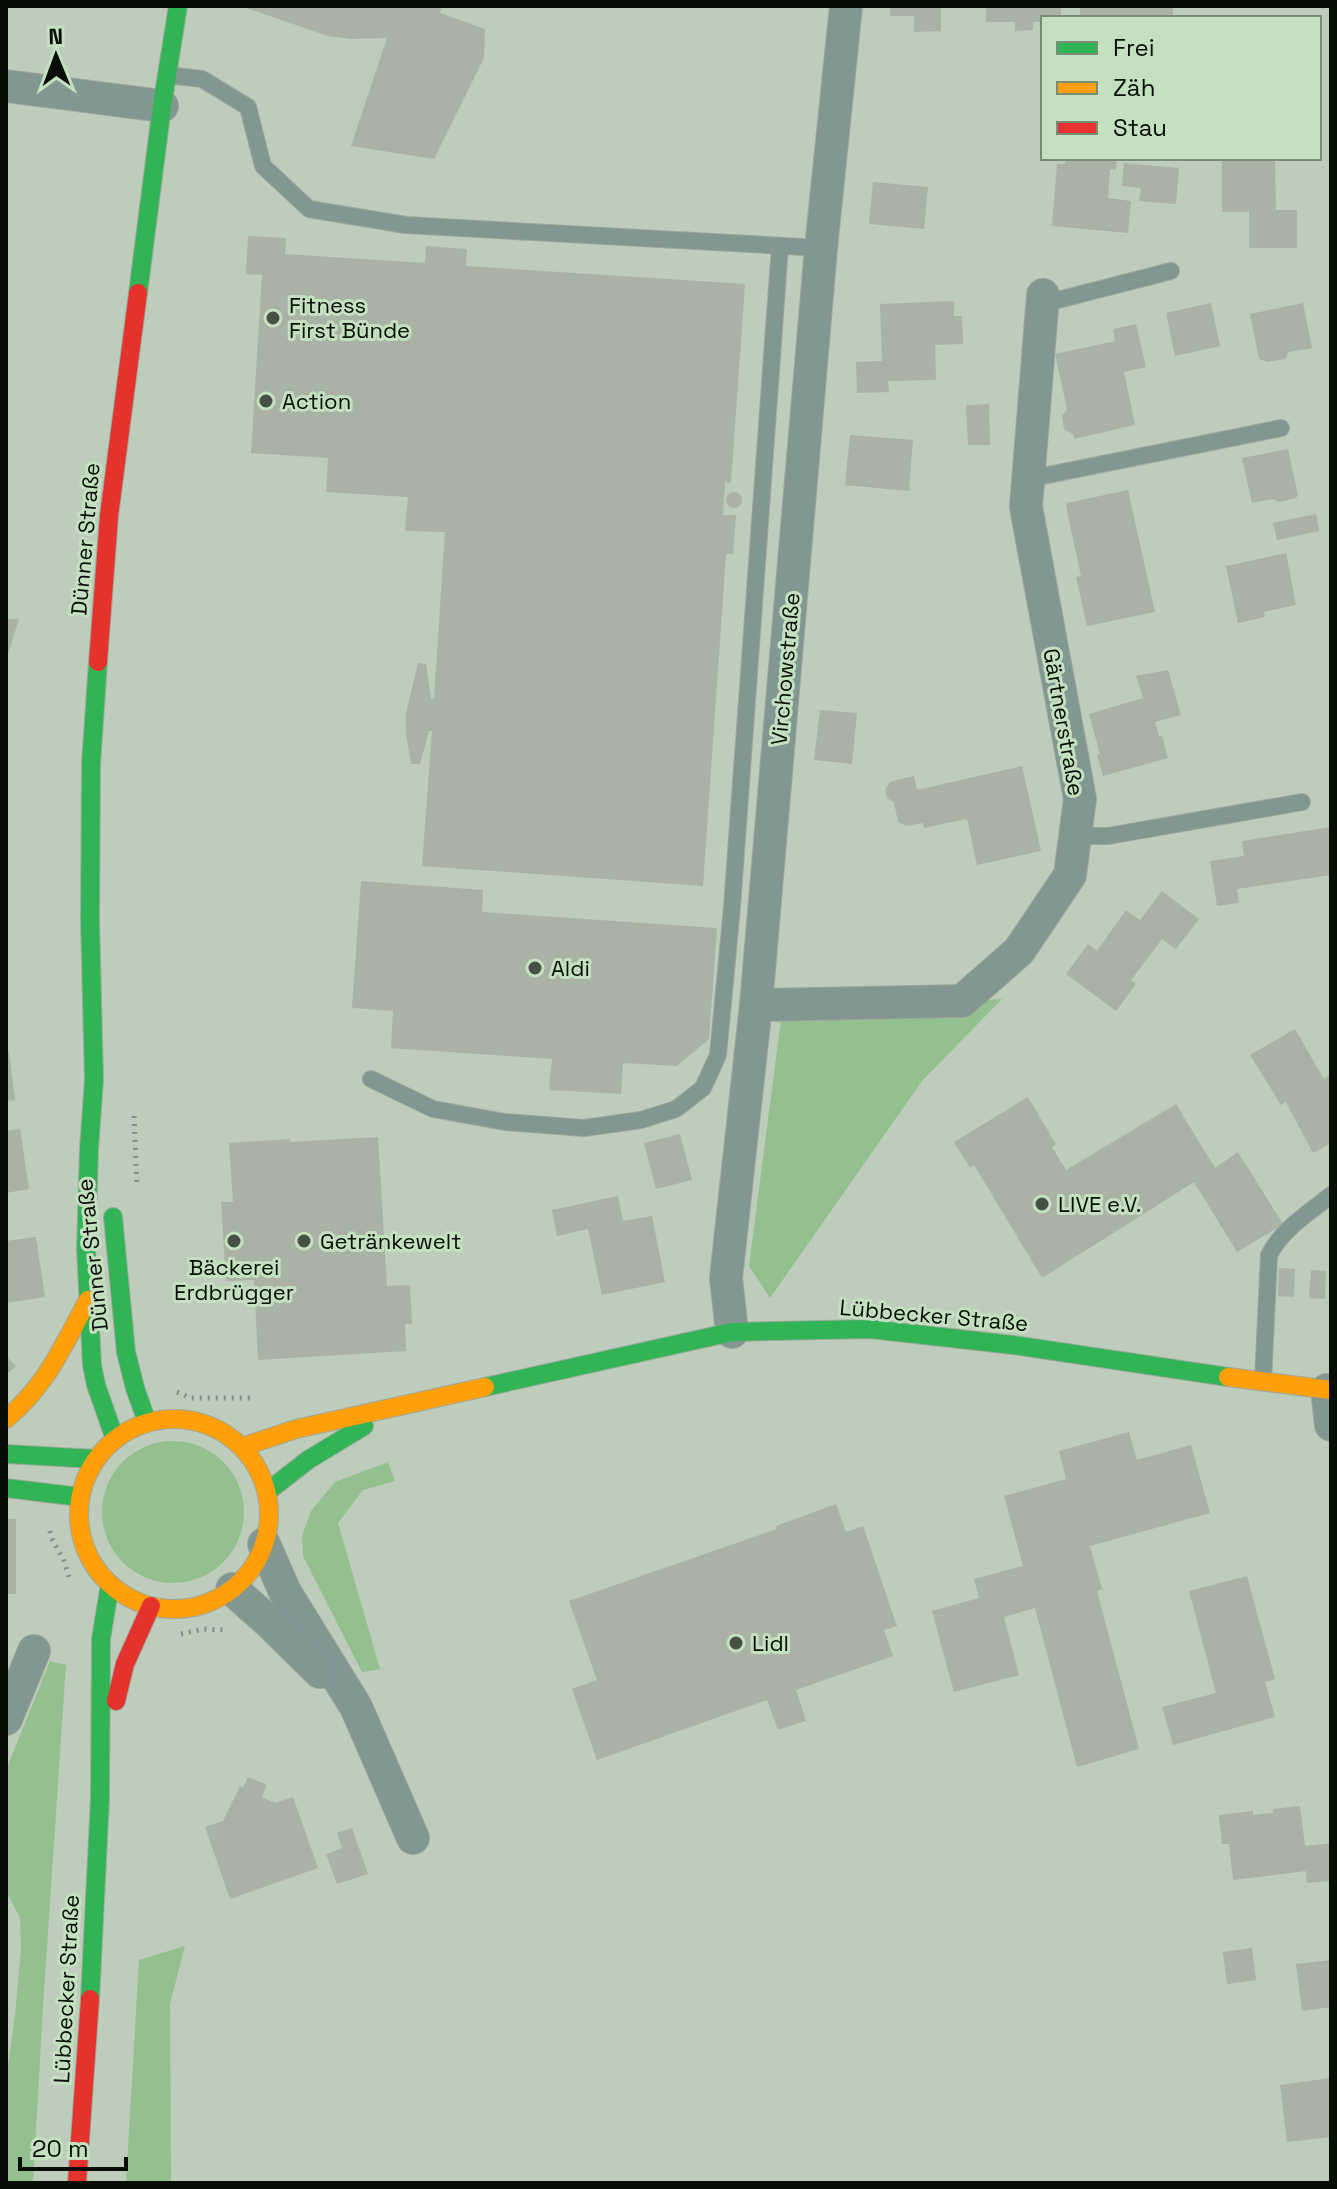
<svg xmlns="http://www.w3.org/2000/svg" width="1337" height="2189" font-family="'Space Grotesk',sans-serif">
	<rect width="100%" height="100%" fill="#bdccbb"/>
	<g fill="#94bf8e">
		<polygon points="1002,999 922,1081 770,1298 749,1266 782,1012"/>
		<circle cx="173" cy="1512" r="71"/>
		<polygon points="388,1462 395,1481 363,1490 338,1523 380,1669 362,1672 303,1556 302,1536 311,1511 335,1482"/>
		<polygon points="50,1661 66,1665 43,2007 33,2183 6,2183 6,2080 15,2015 21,1949 20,1918 6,1891 6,1770"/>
		<polygon points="185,1946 170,2004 171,2183 126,2183 139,1960"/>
	</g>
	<g fill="#a9b2a4">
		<polygon points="241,6 442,6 440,13 485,29 484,58 434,159 351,146 387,38 351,39 328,36"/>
		<polygon points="890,6 941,6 941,31 914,32 914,16 890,16"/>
		<polygon points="986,6 1061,6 1061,18 1043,18 1043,22 1033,22 1033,30 1015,31 1015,22 986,22"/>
		<rect x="1080" y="6" width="93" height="12"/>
		<polygon points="1066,158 1117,158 1116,170 1110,169 1108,198 1131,201 1128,233 1052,226 1057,164 1065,164"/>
		<polygon points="1222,158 1275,158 1276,210 1297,210 1297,248 1249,248 1249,212 1222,212"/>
		<polygon points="1124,163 1179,168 1176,204 1139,201 1141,188 1122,186"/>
		<polygon points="873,182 928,187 924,229 869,224"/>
		<polygon points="248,236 286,238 285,254 425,263 426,246 467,249 466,266 745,284 731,483 725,482 723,515 736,515 733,554 726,554 703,886 422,866 432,731 429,731 420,764 411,764 406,734 406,713 418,663 426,664 431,699 434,699 445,532 405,531 408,497 326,492 328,458 251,453 262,275 246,274"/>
		<polygon points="954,301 954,316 962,316 963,344 935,345 936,380 888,381 889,392 857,393 856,362 882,361 880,304"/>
		<polygon points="1211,303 1220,346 1175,356 1166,313"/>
		<polygon points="1303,303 1312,348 1289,352 1285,359 1268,362 1259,359 1250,314"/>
		<polygon points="1136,324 1146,367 1124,372 1135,425 1074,439 1073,434 1064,429 1062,416 1067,409 1055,354 1115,341 1113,329"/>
		<polygon points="989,404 990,445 968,445 966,405"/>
		<polygon points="850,435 913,440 909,491 845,485"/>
		<polygon points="1288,449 1298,495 1296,498 1279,502 1274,499 1252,503 1242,458"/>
		<polygon points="1128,490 1155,612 1087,626 1076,577 1081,576 1066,506 1067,503"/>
		<circle cx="734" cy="500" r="8"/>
		<polygon points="1316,514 1319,531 1277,540 1273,523"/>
		<polygon points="1286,553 1296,605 1264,612 1265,617 1238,623 1226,566"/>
		<polygon points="6,619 19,619 7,657 6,657"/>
		<polygon points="1168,670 1181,715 1155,722 1159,736 1162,736 1168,758 1103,776 1097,755 1100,754 1089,714 1143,698 1136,676"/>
		<polygon points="820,710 857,713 852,764 814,760"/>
		<polygon points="1022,766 1041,851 977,865 967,819 924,828 923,823 906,826 898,822 894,802 887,798 885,790 890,782 914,776 917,790"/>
		<polygon points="1331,827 1331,875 1237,889 1239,903 1217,906 1210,861 1244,856 1242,841"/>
		<polygon points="361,881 483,890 482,912 717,928 709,1039 677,1066 623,1063 621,1094 549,1090 552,1059 391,1048 393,1011 352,1008"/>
		<polygon points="1162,891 1199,919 1176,949 1162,939 1131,980 1136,984 1116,1011 1066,974 1088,944 1097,951 1126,910 1140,920"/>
		<polygon points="1295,1029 1324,1079 1329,1075 1331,1078 1331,1143 1313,1153 1286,1102 1281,1105 1250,1055"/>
		<polygon points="9,1052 15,1100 6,1101 6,1053"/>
		<polygon points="1028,1097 1056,1144 1052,1147 1066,1170 1176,1104 1215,1168 1238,1152 1283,1224 1237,1252 1194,1182 1042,1278 974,1165 970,1168 954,1142"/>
		<polygon points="20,1129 29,1189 6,1193 6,1131"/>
		<polygon points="680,1134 692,1180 656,1189 644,1143"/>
		<polygon points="378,1137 387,1286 410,1285 412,1324 405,1324 406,1351 258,1360 254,1280 226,1281 221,1202 233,1202 229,1143 290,1139 290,1142"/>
		<polygon points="618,1196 623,1221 652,1216 665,1282 602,1295 588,1229 557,1236 552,1210"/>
		<polygon points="36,1237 45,1297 6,1303 6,1241"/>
		<polygon points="1279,1268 1295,1269 1294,1297 1278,1296"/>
		<polygon points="1311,1270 1326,1271 1325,1299 1309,1298"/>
		<polygon points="6,1356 16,1366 6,1375"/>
		<polygon points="1129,1432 1137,1460 1191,1445 1210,1513 1090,1546 1102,1589 1097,1591 1139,1749 1077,1767 1035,1608 1004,1617 1019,1675 954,1692 932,1611 979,1598 974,1579 1023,1566 1004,1496 1066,1479 1059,1451"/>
		<polygon points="836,1504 846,1532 863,1526 897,1626 884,1630 893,1656 796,1690 806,1721 778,1730 767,1700 597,1760 572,1689 597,1680 569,1601 777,1529 776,1526"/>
		<rect x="6" y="1519" width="10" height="75"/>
		<polygon points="1247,1576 1275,1679 1265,1682 1275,1717 1173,1745 1162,1707 1216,1693 1189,1591"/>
		<polygon points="248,1777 267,1785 262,1797 275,1803 293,1797 318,1868 230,1899 205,1827 223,1821 240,1786 243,1787"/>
		<polygon points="1300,1806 1305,1846 1331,1843 1331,1881 1307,1883 1306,1871 1233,1880 1229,1844 1222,1844 1219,1815 1253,1811 1253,1815 1273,1813 1273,1809"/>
		<polygon points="352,1828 368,1874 337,1884 326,1854 342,1848 337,1833"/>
		<polygon points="1252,1948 1256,1980 1227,1984 1223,1952"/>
		<polygon points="1331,1960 1331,2007 1302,2011 1296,1964"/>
		<polygon points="1331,2078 1331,2137 1287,2142 1280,2085"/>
	</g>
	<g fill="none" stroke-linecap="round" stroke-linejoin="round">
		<g stroke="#9da89c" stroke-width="18">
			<g id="lane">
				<polyline points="168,75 202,79 248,107 263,166 309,209 406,225 821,248"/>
				<polyline points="1042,304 1171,271"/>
				<polyline points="1028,479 1281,428"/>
				<polyline points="1075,836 1108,836 1302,802"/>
				<polyline points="371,1079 433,1109 505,1122 584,1128 641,1120 676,1109 703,1088 718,1055 732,907 780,246"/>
				<path d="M1263,1381L1269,1255C1282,1229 1309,1213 1331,1195"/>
			</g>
		</g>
		<g stroke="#9da89c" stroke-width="34">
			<g id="street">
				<polyline points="6,86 162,106"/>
				<polyline points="756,1005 962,1001 1019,951 1070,875 1080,799 1026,507 1043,295"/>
				<polyline points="732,1332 726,1278 756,1005 821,248 846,6"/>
				<polyline points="1327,1390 1331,1425"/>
				<polyline points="264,1544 285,1592 356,1707 413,1838"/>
				<polyline points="232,1589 269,1622 320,1672"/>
				<polyline points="6,1719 34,1651"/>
			</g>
		</g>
		<g stroke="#9da89c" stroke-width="20">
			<g id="fast">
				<polyline points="138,293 162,106 178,6"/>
				<polyline points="98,662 91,764 90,920 94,1080 89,1149 86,1249 92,1365 96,1385 115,1439"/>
				<polyline points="113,1217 126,1352 135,1388 147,1422"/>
				<polyline points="485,1387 732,1332 870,1329 1013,1345 1228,1377"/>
				<polyline points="6,1454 96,1459"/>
				<polyline points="6,1488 80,1497"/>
				<polyline points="267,1492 308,1460 364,1426"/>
				<polyline points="90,1999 100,1798 101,1639 110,1584"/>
			</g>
		</g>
		<g stroke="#9da89c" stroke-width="20">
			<g id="slow">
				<polyline points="1228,1377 1331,1390"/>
				<path d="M6,1419C47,1385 63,1346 88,1300"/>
				<circle cx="174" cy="1514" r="95"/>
				<polyline points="242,1447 296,1429 485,1387"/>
			</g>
		</g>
		<g stroke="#9da89c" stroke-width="20">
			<g id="jam">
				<polyline points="98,662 109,516 138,293"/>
				<polyline points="116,1701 125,1664 151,1606"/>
				<polyline points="77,2183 90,1999"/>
			</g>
		</g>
		<g stroke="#81908a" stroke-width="5" stroke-dasharray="2 6" stroke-linecap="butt">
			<polyline points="134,1116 137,1186"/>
			<polyline points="177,1392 191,1398 254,1398"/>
			<polyline points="50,1531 51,1537 64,1561 70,1580"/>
			<polyline points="181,1634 203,1629 226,1630"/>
		</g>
		<use href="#lane" stroke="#829692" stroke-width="16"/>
		<use href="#street" stroke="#829692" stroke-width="32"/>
		<use href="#fast" stroke="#30b455" stroke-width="18"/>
		<use href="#slow" stroke="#ff9f0a" stroke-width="18"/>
		<use href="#jam" stroke="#e5322d" stroke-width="18"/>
	</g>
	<g fill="#465045" stroke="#c5e0c0" stroke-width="3">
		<circle cx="273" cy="318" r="8"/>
		<circle cx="266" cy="401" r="8"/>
		<circle cx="535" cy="968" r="8"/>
		<circle cx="1042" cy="1204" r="8"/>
		<circle cx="234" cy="1241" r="8"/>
		<circle cx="304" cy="1241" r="8"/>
		<circle cx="736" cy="1643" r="8"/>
	</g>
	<g text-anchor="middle" stroke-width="6" stroke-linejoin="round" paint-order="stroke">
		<g font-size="22" fill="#060e05" stroke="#c5e0c0" text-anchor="start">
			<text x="289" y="313">Fitness<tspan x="289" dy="25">First Bünde</tspan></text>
			<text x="282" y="409">Action</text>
			<text x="551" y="976">Aldi</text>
			<text x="1058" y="1212">LIVE e.V.</text>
			<text x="320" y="1249">Getränkewelt</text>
			<text x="234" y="1275" text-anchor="middle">Bäckerei<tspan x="234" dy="25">Erdbrügger</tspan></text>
			<text x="752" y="1651">Lidl</text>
		</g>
		<g font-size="22" fill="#060e05" stroke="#c5e0c0">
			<text transform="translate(85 539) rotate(-85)" y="8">Dünner Straße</text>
			<text transform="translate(785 669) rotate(-85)" y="8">Virchowstraße</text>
			<text transform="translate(1064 722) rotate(80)" y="8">Gärtnerstraße</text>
			<text transform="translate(92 1255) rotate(-96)" y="8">Dünner Straße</text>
			<text transform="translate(934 1315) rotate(5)" y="8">Lübbecker Straße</text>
			<text transform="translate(66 1989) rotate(-87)" y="8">Lübbecker Straße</text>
		</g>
	</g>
	<rect width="1337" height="2189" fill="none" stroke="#060e05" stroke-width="16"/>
	<rect x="1041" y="16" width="280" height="144" fill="#c5e0c0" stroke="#798c75" stroke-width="2"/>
	<rect x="1057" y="42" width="40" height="12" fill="#30b455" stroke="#798c75" stroke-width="2"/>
	<text x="1113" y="56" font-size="24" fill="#060e05">Frei</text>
	<rect x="1057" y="82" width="40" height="12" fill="#ff9f0a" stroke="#798c75" stroke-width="2"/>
	<text x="1113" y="96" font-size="24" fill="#060e05">Zäh</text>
	<rect x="1057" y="122" width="40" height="12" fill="#e5322d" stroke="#798c75" stroke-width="2"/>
	<text x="1113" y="136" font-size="24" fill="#060e05">Stau</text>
	<g transform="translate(56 56) rotate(359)" stroke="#c5e0c0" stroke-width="6" paint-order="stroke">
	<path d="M0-6L14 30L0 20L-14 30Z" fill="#060e05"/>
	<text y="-12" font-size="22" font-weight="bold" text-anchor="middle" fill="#060e05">N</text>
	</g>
	<path d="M20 2157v12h106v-12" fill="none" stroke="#060e05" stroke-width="4"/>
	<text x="32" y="2157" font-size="24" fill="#060e05" stroke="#c5e0c0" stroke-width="6" paint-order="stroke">20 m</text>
</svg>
